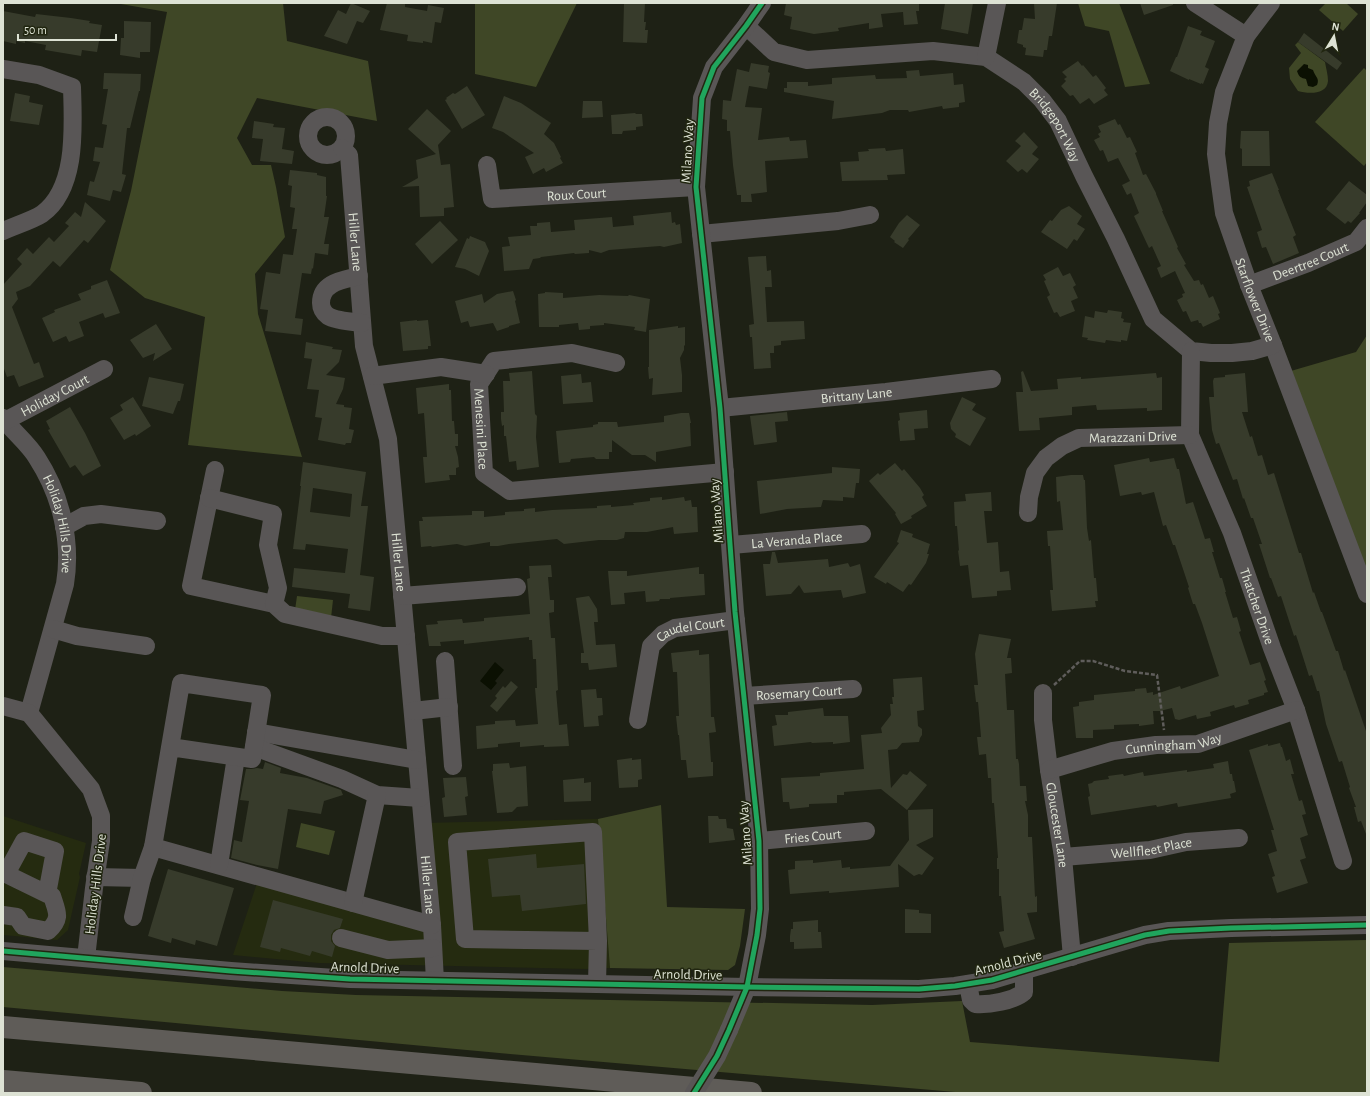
<svg xmlns="http://www.w3.org/2000/svg" width="1370" height="1096" font-family="'Alegreya Sans',sans-serif">
	<rect width="100%" height="100%" fill="#1e2115"/>
	<g fill="#252b10">
		<polygon points="3,816 86,843 79,874 80,877 68,930 57,940 3,935"/>
		<polygon points="598,819 610,968 586,969 319,963 233,955 259,877 432,925 423,823"/>
	</g>
	<g fill="#3f4726">
		<polygon points="115,3 283,3 287,41 368,61 377,121 257,98 237,138 252,165 271,165 276,187 285,237 255,274 258,314 302,457 188,445 205,317 145,298 110,270 131,191 167,12"/>
		<polygon points="475,3 577,3 536,87 475,74"/>
		<polygon points="1078,3 1119,3 1150,84 1125,87 1109,31 1085,26"/>
		<polygon points="1326,3 1346,3 1358,14 1343,31 1319,10"/>
		<path d="M1298,42L1325,62C1326,68 1328,75 1328,81C1327,95 1308,94 1298,91L1290,79L1289,68L1301,53L1295,45Z"/>
		<polygon points="1364,68 1367,71 1367,162 1364,166 1315,122"/>
		<polygon points="1367,335 1367,592 1284,373 1356,352"/>
		<polygon points="297,596 333,600 331,618 295,610"/>
		<polygon points="661,805 667,907 745,909 740,946 735,965 728,970 610,968 598,819"/>
		<polygon points="301,823 335,831 329,855 296,847"/>
		<polygon points="1367,940 1367,1093 967,1093 510,1054 3,1007 3,967 282,991 356,995 872,1005 962,1001 970,1042 1219,1062 1229,943"/>
	</g>
	<g fill="#0b1002">
		<path d="M1304,64L1308,65V68L1313,70C1315,77 1320,78 1317,85L1313,87L1308,86L1306,79C1301,78 1299,77 1297,71Z"/>
		<polygon points="495,662 504,670 495,681 497,683 491,690 480,681"/>
	</g>
	<g fill="#373b2b" fill-rule="evenodd">
		<polygon points="351,3 370,11 363,23 357,21 347,44 324,36 338,10 346,14"/>
		<polygon points="387,3 405,3 405,7 427,11 428,5 444,8 441,23 435,22 432,43 423,41 423,43 407,41 408,35 380,30"/>
		<polygon points="624,3 645,3 644,22 646,22 645,30 648,30 647,43 623,42"/>
		<polygon points="786,3 919,3 919,11 916,11 918,24 904,25 903,12 881,14 883,27 869,29 869,23 838,28 839,31 814,34 790,29 792,17 784,15"/>
		<polygon points="945,3 973,3 968,34 941,29"/>
		<polygon points="1034,3 1057,3 1052,36 1049,36 1047,50 1044,50 1043,57 1025,55 1026,48 1023,47 1023,45 1017,43 1019,30 1022,30 1024,18 1035,19"/>
		<polygon points="1140,3 1173,3 1173,5 1144,15"/>
		<polygon points="3,11 35,17 36,14 71,18 90,21 89,23 102,25 97,52 82,50 81,56 45,50 46,45 25,41 25,43 16,41 16,44 3,41"/>
		<polygon points="124,21 151,22 150,52 140,52 140,58 120,55 121,38 124,38"/>
		<polygon points="1188,26 1202,31 1200,35 1215,41 1205,67 1209,69 1203,84 1201,83 1201,84 1189,79 1189,80 1170,71 1176,57 1177,57"/>
		<polygon points="1304,33 1342,63 1337,70 1298,42"/>
		<polygon points="1078,61 1082,66 1083,65 1093,77 1096,75 1106,88 1104,90 1108,95 1094,104 1089,98 1080,104 1073,95 1070,96 1061,86 1066,81 1064,79 1067,77 1062,72"/>
		<polygon points="751,63 769,66 768,72 770,73 767,89 749,86 745,107 762,108 758,140 789,137 790,141 806,140 808,158 765,161 767,192 751,194 752,202 741,202 741,195 737,195 733,165 730,131 727,131 727,120 722,119 723,100 731,101 737,69 749,72"/>
		<polygon points="919,70 920,76 953,73 954,85 963,84 965,102 959,103 959,107 943,109 942,106 909,112 908,110 890,110 882,113 832,119 834,101 784,92 784,88 787,88 787,82 808,82 808,86 832,84 832,78 875,75 876,79 907,78 906,71"/>
		<polygon points="104,73 141,74 140,91 139,91 130,128 127,128 122,174 126,175 121,192 113,190 110,201 87,195 90,181 94,182 100,162 93,161 95,147 103,148 107,125 102,124 108,89 103,89"/>
		<polygon points="467,86 485,115 462,129 445,100 447,99 446,98 453,93 455,94"/>
		<polygon points="15,93 30,96 29,102 43,105 39,125 10,121"/>
		<polygon points="504,96 521,103 551,123 544,134 554,143 561,157 560,158 563,163 546,172 544,168 533,174 525,157 534,153 503,132 492,128"/>
		<polygon points="583,101 602,101 603,117 582,118"/>
		<polygon points="427,109 451,131 438,145 441,165 450,164 454,207 444,208 444,216 420,217 419,186 402,187 418,178 416,160 436,154 408,129"/>
		<polygon points="635,113 636,114 642,114 643,126 636,127 636,130 623,131 622,134 612,134 611,115"/>
		<polygon points="1115,119 1118,125 1120,124 1127,138 1130,137 1137,152 1135,153 1143,175 1146,174 1156,193 1156,194 1163,211 1162,211 1178,247 1177,248 1186,264 1184,265 1194,281 1199,280 1201,285 1203,284 1209,298 1213,296 1220,313 1218,314 1220,319 1203,327 1201,323 1199,323 1198,320 1191,322 1186,311 1183,312 1177,300 1183,297 1182,294 1185,293 1175,271 1161,278 1157,268 1161,266 1152,246 1149,248 1134,216 1139,213 1131,193 1127,195 1122,185 1130,181 1118,158 1108,162 1103,150 1100,151 1094,140 1100,137 1098,134 1101,132 1098,126"/>
		<polygon points="254,121 274,124 273,127 285,128 282,149 294,151 292,164 260,161 263,139 252,138"/>
		<polygon points="1241,131 1269,131 1270,166 1242,166 1242,149 1240,148"/>
		<polygon points="1024,132 1038,147 1032,154 1039,159 1027,173 1022,169 1018,172 1006,161 1021,146 1015,141"/>
		<polygon points="885,148 886,151 903,149 905,174 887,175 888,180 842,181 840,162 859,161 858,152 869,151 868,149"/>
		<polygon points="290,170 317,173 317,175 326,177 326,196 327,196 324,217 329,217 324,244 329,244 328,255 315,253 313,269 312,268 311,274 302,273 295,318 303,319 301,335 265,331 268,310 260,309 266,272 280,274 283,254 293,255 297,229 292,229 295,208 290,207 292,186 288,185"/>
		<polygon points="1272,173 1279,190 1278,190 1296,235 1293,237 1299,253 1273,264 1266,247 1262,248 1257,232 1262,230 1247,187 1250,186 1249,181"/>
		<polygon points="1349,181 1367,195 1367,202 1359,213 1360,213 1351,223 1348,221 1345,224 1326,209"/>
		<polygon points="85,202 106,221 88,243 84,240 60,267 53,261 30,286 16,292 18,299 12,307 34,364 39,362 44,377 19,387 14,375 7,377 3,366 3,285 22,264 17,259 27,248 33,254 49,237 54,242 69,226 65,223 75,212 81,217"/>
		<polygon points="1069,206 1082,216 1077,224 1085,229 1077,241 1074,239 1067,249 1041,232 1050,220 1052,221 1061,210"/>
		<polygon points="671,212 672,223 675,222 676,225 680,224 682,243 664,247 660,246 609,250 601,253 589,250 589,253 575,254 574,253 541,257 540,258 533,259 529,269 504,271 502,247 510,246 508,237 531,235 530,226 537,226 537,223 550,222 551,232 575,230 574,220 612,217 613,227 634,225 633,216"/>
		<polygon points="907,215 920,225 908,239 909,240 903,248 894,242 895,241 890,237 899,223"/>
		<polygon points="440,221 458,240 432,264 415,244"/>
		<polygon points="470,236 485,242 489,251 479,276 465,269 455,267 467,238 469,239"/>
		<polygon points="766,256 767,271 771,270 772,287 765,287 767,322 804,321 805,339 781,341 781,345 774,346 774,353 770,353 771,368 754,369 752,337 750,337 749,325 754,324 748,257"/>
		<polygon points="1058,267 1063,276 1070,273 1076,285 1073,287 1078,298 1071,301 1075,311 1060,317 1057,312 1054,313 1047,297 1050,295 1044,281 1046,280 1043,275"/>
		<polygon points="107,280 120,313 105,318 103,313 79,322 84,336 69,342 66,336 53,342 42,318 55,312 54,310 81,300 78,294 91,289 91,286"/>
		<polygon points="513,291 516,300 515,301 520,323 509,326 509,327 497,331 493,323 470,327 468,321 461,323 455,301 482,294 484,303 497,294"/>
		<polygon points="545,292 563,293 563,298 599,295 628,296 629,295 650,299 646,332 634,330 635,327 604,323 604,325 590,326 590,329 579,330 578,323 559,325 559,327 539,327 538,294 545,293"/>
		<polygon points="1108,310 1122,312 1121,318 1124,319 1123,322 1131,323 1127,341 1121,340 1121,342 1106,340 1105,343 1087,340 1088,338 1082,337 1085,316 1094,318 1095,311 1107,313"/>
		<polygon points="417,320 417,321 428,320 431,346 428,346 428,349 403,351 400,322"/>
		<polygon points="156,324 172,349 153,361 155,353 143,358 130,340"/>
		<polygon points="678,326 678,328 685,327 685,345 684,346 684,350 680,358 682,375 682,392 652,395 653,378 649,379 648,367 649,367 649,330"/>
		<polygon points="306,342 333,347 332,349 342,350 339,362 326,375 345,378 343,389 336,404 344,405 344,407 352,408 349,429 354,430 351,443 346,443 345,445 318,440 322,418 315,417 319,390 307,389 312,359 304,358"/>
		<polygon points="532,371 535,414 537,416 536,437 539,467 517,470 516,461 509,462 506,436 504,436 504,425 502,426 501,419 501,412 504,412 503,381 510,381 509,373"/>
		<polygon points="1023,371 1031,391 1058,389 1057,379 1081,377 1081,379 1156,373 1157,378 1162,377 1162,410 1147,411 1147,408 1097,410 1096,405 1072,407 1072,415 1039,418 1040,430 1019,431 1016,392 1023,392 1021,372"/>
		<polygon points="1245,373 1248,412 1242,412 1250,437 1252,436 1258,456 1262,455 1268,475 1274,473 1299,553 1301,553 1313,593 1314,592 1321,612 1322,612 1336,651 1338,651 1344,671 1345,670 1367,734 1367,834 1366,834 1361,821 1358,822 1354,807 1356,807 1349,788 1350,787 1342,761 1339,762 1326,724 1319,691 1317,691 1312,675 1309,676 1296,635 1294,636 1281,596 1278,597 1271,578 1270,578 1259,544 1262,544 1253,518 1251,518 1244,498 1243,499 1237,479 1233,480 1219,443 1216,444 1212,430 1209,397 1214,397 1213,381 1214,378 1225,377 1225,375"/>
		<polygon points="581,374 582,383 591,382 593,402 563,404 561,376"/>
		<polygon points="149,377 184,384 180,401 178,401 173,414 142,406"/>
		<polygon points="449,384 449,390 451,390 452,421 454,421 455,434 458,434 458,446 455,446 458,457 459,467 456,468 456,475 449,475 450,480 425,483 423,457 427,457 424,413 418,414 416,388"/>
		<polygon points="133,397 151,426 136,436 135,434 124,440 110,418 123,410 120,405"/>
		<polygon points="962,397 976,404 972,410 986,418 970,446 955,437 956,434 951,429 950,423"/>
		<polygon points="70,407 85,433 101,466 83,476 75,465 70,468 48,430 50,429 46,421"/>
		<polygon points="927,410 928,428 914,429 915,440 900,441 898,421 900,420 899,413"/>
		<polygon points="787,412 788,421 775,422 777,442 754,445 750,416"/>
		<polygon points="681,413 689,413 691,423 690,423 691,446 656,452 656,462 645,455 632,455 612,440 612,452 609,452 609,459 596,459 594,457 571,459 570,462 559,463 556,431 593,427 593,425 598,424 598,422 617,422 618,427 664,422 664,416"/>
		<polygon points="1149,458 1150,462 1174,458 1177,469 1179,469 1186,504 1193,502 1205,539 1210,538 1214,552 1212,552 1220,578 1222,578 1226,592 1225,592 1233,618 1237,617 1241,631 1239,632 1250,665 1260,662 1266,680 1264,681 1268,692 1264,693 1264,695 1248,700 1249,704 1235,708 1234,705 1210,712 1211,716 1197,719 1196,715 1179,720 1175,719 1172,708 1160,711 1153,711 1154,724 1139,726 1139,724 1114,725 1114,729 1093,730 1093,738 1076,738 1073,707 1079,706 1079,702 1094,700 1094,695 1135,691 1135,689 1146,688 1147,693 1153,692 1153,695 1180,686 1181,689 1219,676 1202,623 1195,604 1193,604 1188,588 1189,587 1175,545 1173,545 1166,525 1163,526 1154,492 1142,495 1141,492 1120,496 1114,465"/>
		<path d="M303,462L366,472L361,506H368L360,575L374,577L370,611L348,608L350,594L292,587L294,568L345,573L348,549L306,544L305,550L293,549L301,486H300ZM313,488L352,494L350,517L310,512Z"/>
		<polygon points="895,463 902,471 904,469 920,488 924,495 922,497 927,506 911,516 912,518 901,524 895,514 896,513 869,481 878,473 880,475"/>
		<polygon points="832,467 860,469 859,483 856,483 854,498 843,497 843,501 823,500 821,507 787,509 760,514 757,481 832,473"/>
		<polygon points="1071,475 1083,475 1084,480 1085,480 1087,528 1089,541 1091,540 1094,578 1096,578 1098,601 1095,601 1096,607 1052,611 1050,590 1053,590 1050,546 1048,546 1047,531 1063,530 1060,501 1057,502 1056,477"/>
		<polygon points="991,492 992,511 984,511 987,543 998,542 1000,572 1009,571 1011,590 997,591 997,596 972,598 968,565 960,566 958,550 959,551 957,526 955,526 954,502 966,501 965,494"/>
		<polygon points="662,497 662,500 684,497 685,501 691,500 692,507 697,507 698,532 674,534 673,527 647,532 625,532 624,538 617,540 599,540 564,544 557,539 509,544 498,546 490,546 490,542 465,546 457,544 432,547 431,546 421,547 419,521 423,521 422,517 472,515 472,511 484,511 484,517 505,515 505,512 524,511 524,509 535,508 535,512 552,510 597,508 597,506 611,505 611,507 634,505 633,503 650,501 650,498"/>
		<polygon points="901,530 913,534 912,537 930,544 927,554 929,554 926,563 911,585 909,584 903,592 887,582 886,584 874,577 899,543 897,542"/>
		<polygon points="772,552 775,552 778,563 828,559 829,567 848,563 850,567 860,564 866,593 843,598 841,590 804,593 799,585 791,594 766,596 763,564 770,564"/>
		<polygon points="551,565 552,577 548,577 550,600 554,600 554,612 549,613 551,638 555,638 558,690 556,691 559,725 567,724 569,746 544,747 544,745 520,747 520,742 498,744 498,747 477,749 476,726 495,724 495,721 515,720 516,726 538,724 535,688 537,688 536,659 533,659 532,640 529,640 529,637 464,644 464,640 440,642 441,646 429,646 426,625 438,624 437,621 462,619 463,623 484,621 484,618 530,614 527,579 530,578 529,566"/>
		<polygon points="699,567 699,574 704,574 705,595 670,598 670,599 660,599 659,601 646,602 645,591 624,593 625,604 611,605 608,571 627,571 627,576"/>
		<polygon points="589,596 597,609 598,622 594,622 596,645 615,644 617,667 589,670 588,663 581,663 581,653 584,653 576,598"/>
		<polygon points="979,634 1011,639 1007,658 1011,658 1012,673 1005,674 1007,710 1014,710 1016,759 1018,759 1019,764 1020,786 1026,786 1027,801 1025,801 1028,815 1028,837 1032,837 1035,897 1037,896 1037,912 1027,913 1035,939 1004,948 999,932 1004,931 1001,896 999,896 999,869 997,869 997,858 998,858 994,803 992,803 991,778 988,778 986,754 979,755 977,737 981,737 978,702 976,702 974,685 978,685 975,654"/>
		<polygon points="699,650 699,655 709,654 711,717 714,717 716,732 709,733 711,762 713,762 713,776 688,778 686,760 681,760 679,735 678,735 676,716 679,716 677,672 673,672 671,653"/>
		<polygon points="922,677 924,710 917,711 918,726 922,729 922,735 920,738 919,742 902,743 897,749 888,750 891,788 903,774 907,775 910,771 927,785 907,810 881,789 844,792 844,795 837,795 837,803 809,804 809,807 790,809 789,802 783,802 781,778 820,776 820,773 864,769 861,735 882,733 881,728 891,715 890,704 893,704 892,697 894,697 893,679"/>
		<polygon points="511,681 518,687 497,712 490,706 497,698 495,696 503,686 505,688"/>
		<polygon points="596,689 597,698 602,698 603,715 598,716 599,726 584,727 581,690"/>
		<polygon points="823,708 824,716 848,716 850,742 833,744 833,742 812,743 811,742 774,746 772,726 777,725 775,715 788,715 788,712"/>
		<polygon points="1280,743 1281,747 1282,747 1286,761 1290,759 1294,774 1291,774 1299,801 1302,800 1306,814 1302,815 1308,835 1300,838 1306,858 1300,860 1308,883 1277,893 1272,877 1275,876 1268,854 1277,851 1271,830 1274,830 1249,750 1268,744 1268,746"/>
		<polygon points="632,758 632,760 641,759 642,779 638,780 638,787 619,788 617,760"/>
		<polygon points="1228,761 1230,774 1232,774 1233,781 1234,781 1236,792 1230,794 1231,798 1178,807 1177,803 1157,807 1156,805 1091,815 1088,797 1090,796 1088,784 1092,783 1094,781 1109,779 1108,776 1123,774 1124,776 1143,772 1144,776 1187,770 1187,772 1214,768 1213,764"/>
		<polygon points="265,762 281,768 280,773 307,778 341,790 343,795 324,801 321,814 288,809 278,869 257,865 231,858 234,840 242,842 249,801 240,800 246,769 251,769 257,768 263,769"/>
		<polygon points="509,763 510,768 526,766 528,806 517,807 512,812 497,813 492,771 493,771 493,764"/>
		<polygon points="466,777 468,796 465,797 467,815 444,817 442,798 445,797 443,778"/>
		<polygon points="584,778 584,783 591,782 591,801 564,802 563,780"/>
		<polygon points="933,809 933,837 916,845 934,858 922,875 919,874 914,876 898,864 899,887 829,893 829,891 790,894 788,870 795,869 795,861 813,860 813,863 841,860 842,868 850,867 850,869 890,866 909,840 908,810"/>
		<polygon points="708,816 718,816 719,819 726,819 727,828 733,829 735,840 709,843"/>
		<polygon points="536,854 537,868 584,864 586,904 522,911 520,895 492,897 488,859"/>
		<polygon points="168,869 234,888 217,946 196,940 195,945 172,938 171,943 148,936"/>
		<polygon points="273,900 343,919 340,928 334,930 331,935 331,941 335,946 332,957 312,951 310,956 281,948 280,952 260,947"/>
		<polygon points="905,909 919,910 919,913 931,914 931,933 905,933"/>
		<polygon points="818,920 818,932 821,932 822,948 794,949 794,942 790,942 790,936 791,929 793,929 793,922"/>
	</g>
	<g fill="none" stroke-linecap="round" stroke-linejoin="round">
		<polyline stroke="#5f5d5b" stroke-width="2.5" stroke-dasharray="4 2" stroke-linecap="butt" points="1054,685 1080,661 1093,661 1125,671 1157,675 1164,730"/>
		<g stroke="#595656" stroke-width="18">
			<polyline points="1195,3 1246,36"/>
			<path id="s1" d="M1271,3L1246,36L1224,92L1218,123L1216,154L1224,213L1249,285L1273,345L1367,594"/>
			<path id="s2" d="M746,26L774,52L807,60L933,51L986,57L1024,82L1042,100L1058,121L1084,176L1116,239L1153,319L1191,351L1211,353H1232L1252,351L1273,345"/>
			<polyline points="986,57 997,3"/>
			<path d="M3,69L39,75L72,87C73,125 78,188 42,214C33,220 14,226 3,231"/>
			<circle cx="327" cy="136" r="19"/>
			<path id="s3" d="M342,148L349,155L364,346L388,439L432,925L435,981"/>
			<path id="s4" d="M487,165L492,199L696,187"/>
			<polyline points="701,234 838,221 870,215"/>
			<path d="M359,276C344,280 321,282 321,303C321,308 324,313 328,316C336,321 354,322 362,323"/>
			<path id="s5" d="M1249,285L1308,263L1356,242L1367,228"/>
			<path id="s6" d="M1191,351L1190,435L1232,533L1272,648L1296,710L1343,861"/>
			<path id="s7" d="M616,363L572,353L494,361L479,384L484,473L510,491L725,472"/>
			<polyline points="372,376 441,367 486,374"/>
			<path id="s8" d="M720,408L886,392L992,379"/>
			<path id="s9" d="M3,418C13,432 28,443 37,458C61,495 72,541 65,584L29,713"/>
			<path id="s10" d="M5,421L104,369"/>
			<polyline points="215,470 191,586 274,604 285,614 382,636 406,636"/>
			<polyline points="209,498 273,514 268,545 278,588 274,604"/>
			<path id="s11" d="M1028,513L1029,497L1035,473L1046,458L1062,446L1079,438L1190,435"/>
			<polyline points="64,527 84,516 101,514 157,521"/>
			<path id="s12" d="M731,545L862,534"/>
			<polyline points="402,596 517,587"/>
			<polyline points="53,629 77,636 146,646"/>
			<polyline points="445,661 453,766"/>
			<path id="s13" d="M1043,693V720L1049,770L1063,857L1072,957"/>
			<path id="s14" d="M744,696L853,689"/>
			<polyline points="3,706 29,713 91,789 101,816 101,841 94,888 86,958"/>
			<polyline points="413,711 449,707"/>
			<path id="s15" d="M638,720L651,646L663,634L675,628L736,620"/>
			<polyline points="256,732 417,760"/>
			<polyline points="254,747 342,779 377,795 420,798"/>
			<path id="s16" d="M1049,770L1113,751L1156,745L1198,744L1296,710"/>
			<path id="s17" d="M759,841L866,831"/>
			<polyline points="153,847 432,925"/>
			<path id="s18" d="M1063,857L1150,850L1186,842L1239,838"/>
			<polyline points="219,865 236,757"/>
			<polyline points="95,877 142,878"/>
			<polyline points="353,903 377,795"/>
			<path d="M3,915L17,917L23,926L48,931C62,918 57,912 52,896L47,894L6,874L24,841L55,851L47,894"/>
			<polyline points="133,917 142,878 153,847 181,683 262,695 252,759 170,747"/>
			<polyline points="341,938 388,950 433,948"/>
			<polyline points="3,951 231,971 350,979 747,987 919,989 955,986 992,980 1121,942 1145,935 1169,931 1231,928 1367,925"/>
			<polyline points="597,984 598,941 593,832 457,842 465,939 598,941"/>
			<path d="M968,984L971,1000L975,1004C989,1005 1014,1001 1024,992V971"/>
			<polyline points="729,1030 747,987 757,935 760,909 759,841 735,612 720,408 696,187 702,98 714,67 746,26 762,3"/>
		</g>
		<g stroke="#5f5c58" stroke-width="22">
			<polyline points="3,1027 751,1093"/>
			<polyline points="3,1081 141,1093"/>
		</g>
		<polyline stroke="#595656" stroke-width="18" points="694,1093 717,1056 729,1030"/>
		<g stroke="#212610" stroke-width="8">
			<g id="cycleway">
				<polyline points="3,951 231,971 350,979 747,987 919,989 955,986 992,980 1121,942 1145,935 1169,931 1231,928 1367,925"/>
				<polyline points="694,1093 717,1056 729,1030 747,987 757,935 760,909 759,841 735,612 720,408 696,187 702,98 714,67 746,26 762,3"/>
			</g>
		</g>
		<use href="#cycleway" stroke="#20a55d" stroke-width="5"/>
	</g>
	<g text-anchor="middle" stroke-width="3" stroke-linejoin="round" paint-order="stroke">
		<g font-size="14" fill="#dde2d4" stroke="#212610">
			<text dy="5" stroke="none"><textPath href="#s2" startOffset="351">Bridgeport Way</textPath></text>
			<text transform="translate(687 151) rotate(-87)" y="5">Milano Way</text>
			<text dy="5" stroke="none"><textPath href="#s4" startOffset="119">Roux Court</textPath></text>
			<text dy="5" stroke="none"><textPath href="#s3" startOffset="97">Hiller Lane</textPath></text>
			<text dy="5" stroke="none"><textPath href="#s5" startOffset="66">Deertree Court</textPath></text>
			<text dy="5" stroke="none"><textPath href="#s1" startOffset="316">Starflower Drive</textPath></text>
			<text dy="5" stroke="none"><textPath href="#s10" startOffset="56">Holiday Court</textPath></text>
			<text dy="5" stroke="none"><textPath href="#s8" startOffset="137">Brittany Lane</textPath></text>
			<text dy="5" stroke="none"><textPath href="#s7" startOffset="196">Menesini Place</textPath></text>
			<text dy="5" stroke="none"><textPath href="#s11" startOffset="152">Marazzani Drive</textPath></text>
			<text transform="translate(716 511) rotate(-94)" y="5">Milano Way</text>
			<text dy="5" stroke="none"><textPath href="#s9" startOffset="123">Holiday Hills Drive</textPath></text>
			<text dy="5" stroke="none"><textPath href="#s12" startOffset="66">La Veranda Place</textPath></text>
			<text dy="5" stroke="none"><textPath href="#s3" startOffset="421">Hiller Lane</textPath></text>
			<text dy="5" stroke="none"><textPath href="#s6" startOffset="268">Thatcher Drive</textPath></text>
			<text dy="5" stroke="none"><textPath href="#s15" startOffset="120">Caudel Court</textPath></text>
			<text dy="5" stroke="none"><textPath href="#s14" startOffset="55">Rosemary Court</textPath></text>
			<text dy="5" stroke="none"><textPath href="#s16" startOffset="128">Cunningham Way</textPath></text>
			<text dy="5" stroke="none"><textPath href="#s13" startOffset="133">Gloucester Lane</textPath></text>
			<text transform="translate(745 833) rotate(-94)" y="5">Milano Way</text>
			<text dy="5" stroke="none"><textPath href="#s17" startOffset="54">Fries Court</textPath></text>
			<text dy="5" stroke="none"><textPath href="#s18" startOffset="89">Wellfleet Place</textPath></text>
			<text transform="translate(95 884) rotate(-83)" y="5">Holiday Hills Drive</text>
			<text dy="5" stroke="none"><textPath href="#s3" startOffset="745">Hiller Lane</textPath></text>
			<text transform="translate(1008 962) rotate(-14)" y="5">Arnold Drive</text>
			<text transform="translate(365 967) rotate(2)" y="5">Arnold Drive</text>
			<text transform="translate(688 974) rotate(1)" y="5">Arnold Drive</text>
		</g>
	</g>
	<rect width="1370" height="1096" fill="none" stroke="#dde2d4" stroke-width="8"/>
	<g transform="translate(1334 36) rotate(10)" stroke="#212610" stroke-width="3" paint-order="stroke">
	<path d="M0-3L7 15L0 10L-7 15Z" fill="#dde2d4"/>
	<text y="-6" font-size="11" font-weight="bold" text-anchor="middle" fill="#dde2d4">N</text>
	</g>
	<path d="M18 34v6h98v-6" fill="none" stroke="#dde2d4" stroke-width="2"/>
	<text x="24" y="34" font-size="12" fill="#dde2d4" stroke="#212610" stroke-width="3" paint-order="stroke">50 m</text>
</svg>
